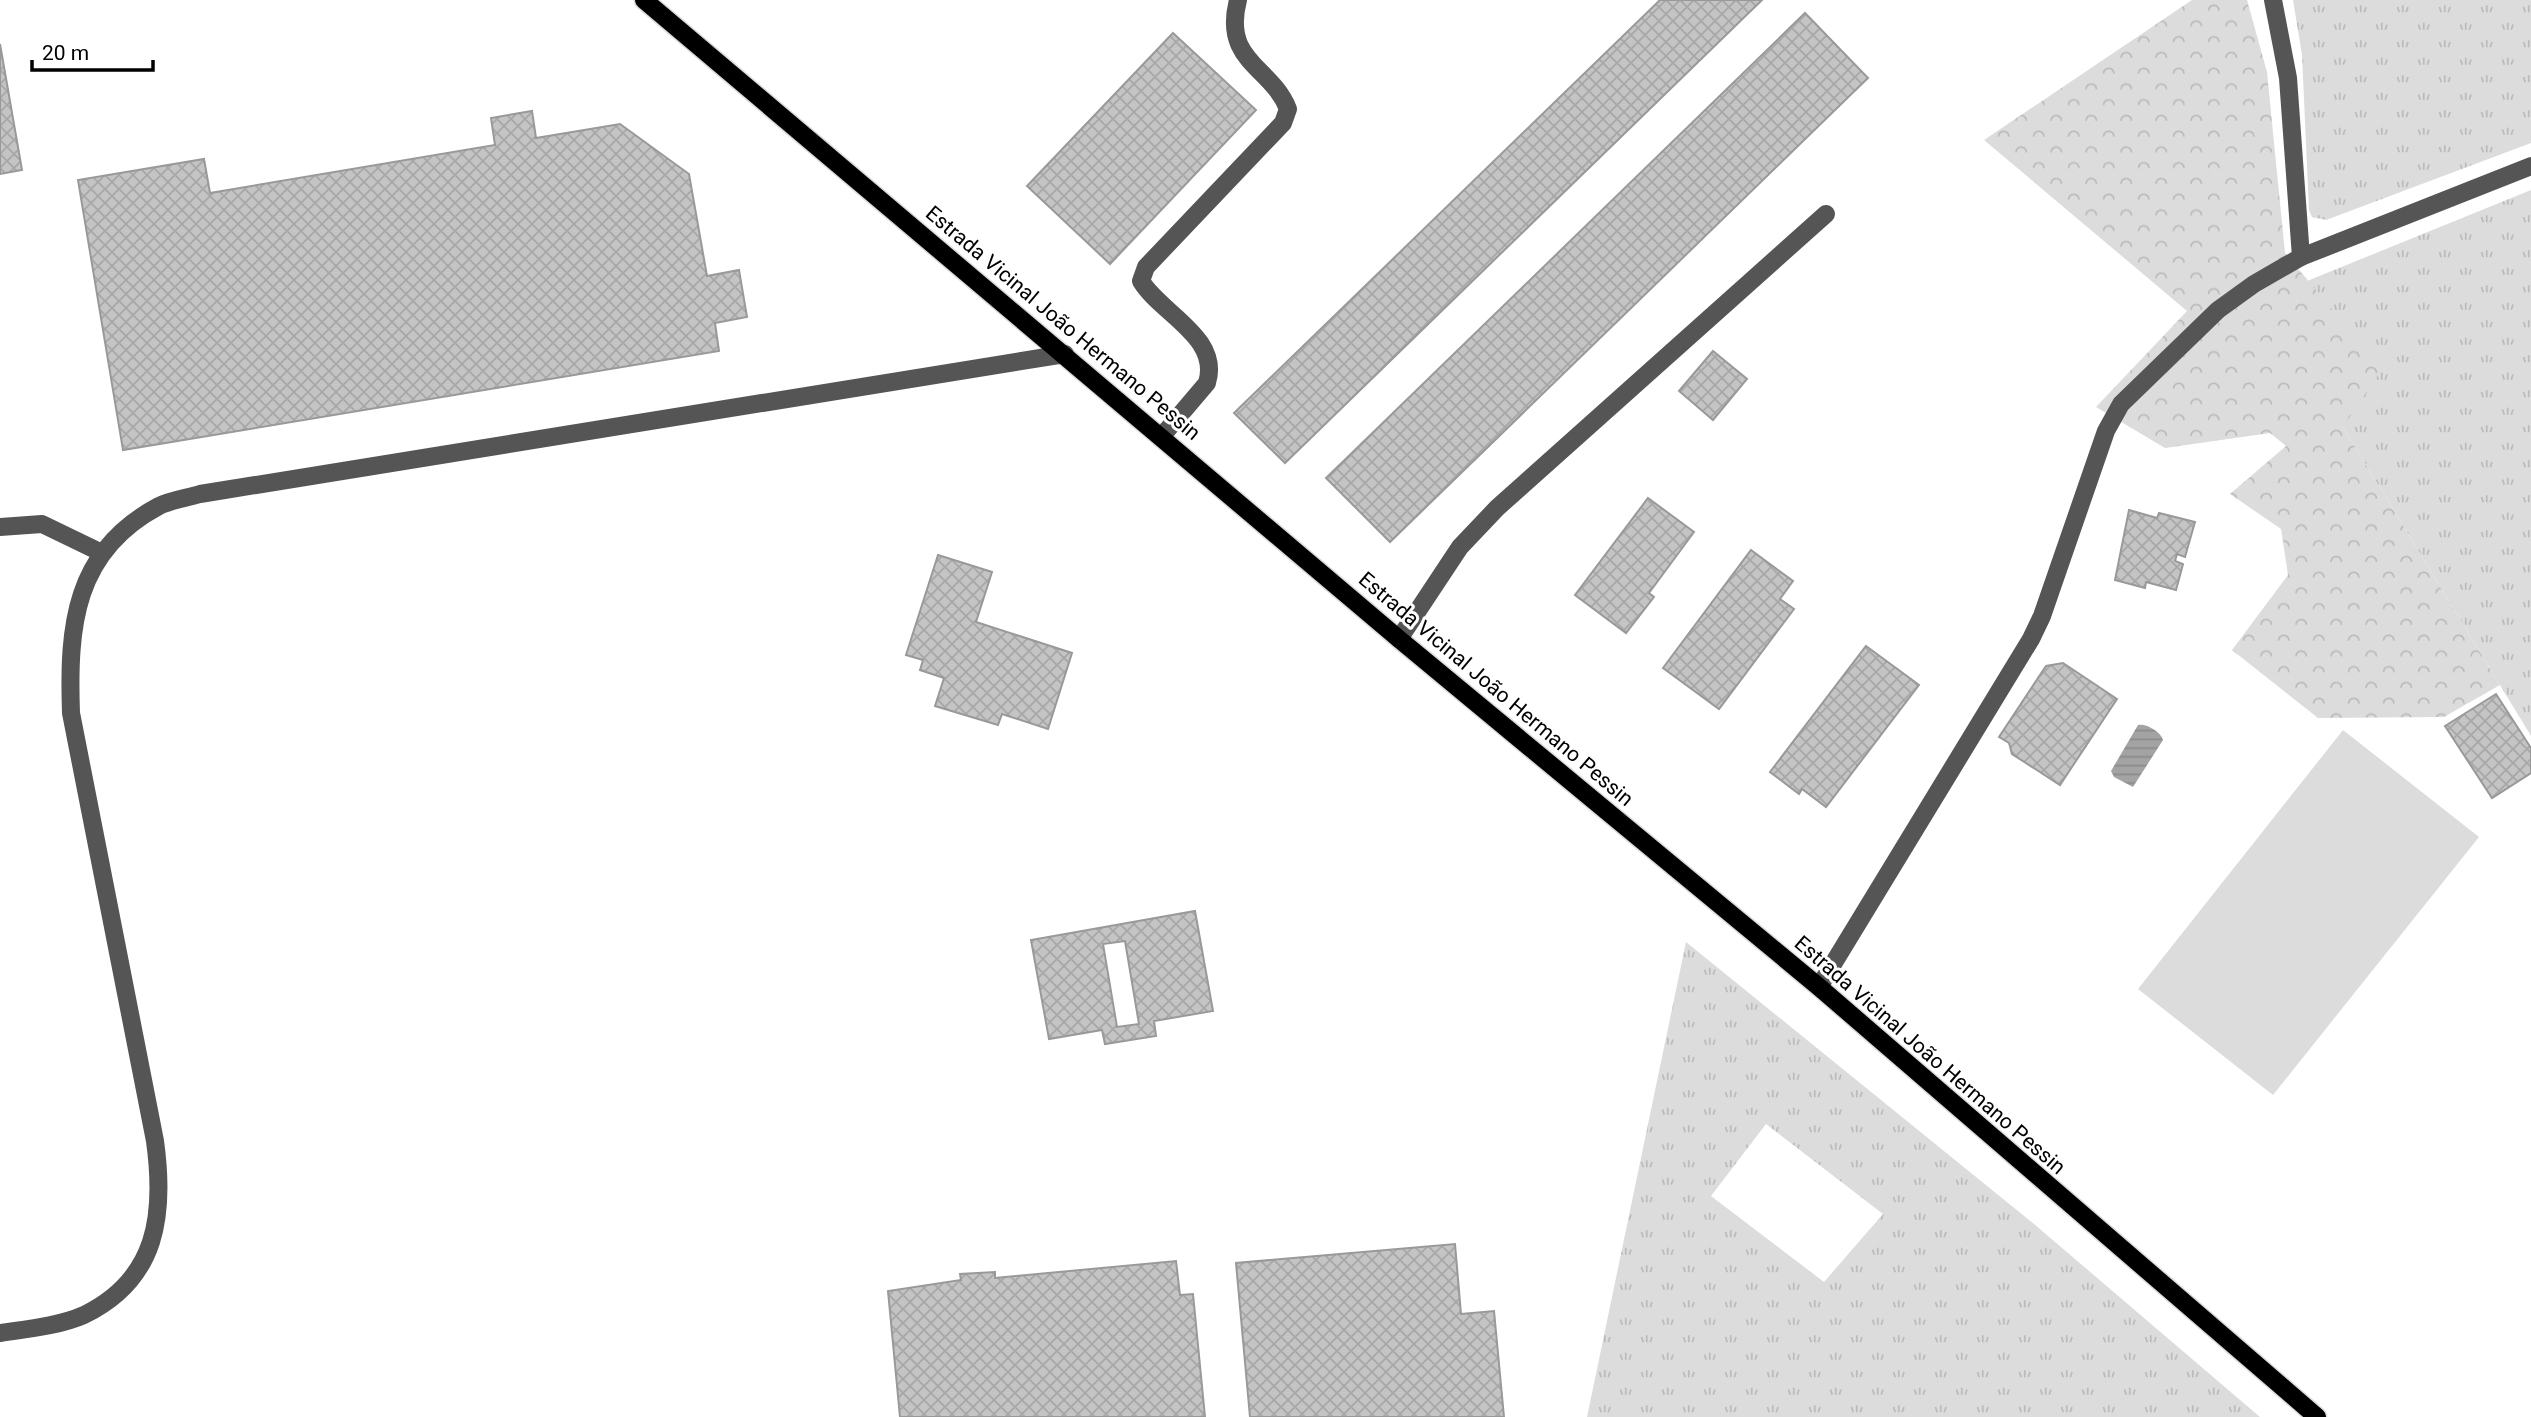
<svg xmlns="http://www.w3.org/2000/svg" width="2531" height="1417" font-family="Roboto,sans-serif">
	<defs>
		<pattern id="grass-tufts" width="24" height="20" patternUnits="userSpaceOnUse" patternTransform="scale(1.75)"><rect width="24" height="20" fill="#dcdcdc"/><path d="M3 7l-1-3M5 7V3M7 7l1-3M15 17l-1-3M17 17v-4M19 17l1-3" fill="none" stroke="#bbb"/></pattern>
		<pattern id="forest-crowns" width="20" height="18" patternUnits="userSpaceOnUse" patternTransform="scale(1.75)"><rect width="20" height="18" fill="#dcdcdc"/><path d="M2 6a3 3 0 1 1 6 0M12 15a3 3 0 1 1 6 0" fill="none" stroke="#bbb"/></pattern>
		<pattern id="water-rules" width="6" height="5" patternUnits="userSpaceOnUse" patternTransform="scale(1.75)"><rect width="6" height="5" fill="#a3a3a3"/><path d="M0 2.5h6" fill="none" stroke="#8b8b8b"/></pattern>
		<pattern id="building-cross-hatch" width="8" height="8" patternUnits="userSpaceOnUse" patternTransform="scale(1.75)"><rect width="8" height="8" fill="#c4c4c4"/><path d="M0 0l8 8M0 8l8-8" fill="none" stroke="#a7a7a7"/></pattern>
	</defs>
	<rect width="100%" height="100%" fill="#fff"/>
	<g fill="url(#grass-tufts)" fill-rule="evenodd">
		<polygon points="2293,0 2531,0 2531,143 2326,220 2312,217 2309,210 2302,55"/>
		<polygon points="2531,190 2531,736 2343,427 2243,311 2312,279"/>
		<path d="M1686,942L2034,1224L2260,1417H1587ZM1766,1124L1883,1214L1824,1282L1711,1196Z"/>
	</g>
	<polygon fill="url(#forest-crowns)" points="2192,0 2247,0 2267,72 2285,253 2382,369 2343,427 2500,685 2444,717 2318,718 2232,650 2288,575 2281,529 2230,494 2286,446 2270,433 2165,448 2096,407 2187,311 1984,140"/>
	<polygon fill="#dcdcdc" points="2343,730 2479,837 2273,1095 2138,989"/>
	<path fill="url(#water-rules)" d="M2138,725C2146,723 2161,732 2163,740L2133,787L2114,777L2111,771Z"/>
	<g fill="url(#building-cross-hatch)" stroke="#999" stroke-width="2" fill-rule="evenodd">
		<polygon points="1660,0 1762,0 1285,463 1234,413"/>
		<polygon points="1805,13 1868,78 1390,542 1326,478"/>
		<polygon points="1173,33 1256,110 1110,264 1027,186"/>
		<polygon points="0,44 22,170 0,174"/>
		<polygon points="532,111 536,138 620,124 689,174 707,276 739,270 747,317 715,323 719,351 123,450 78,180 204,159 210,193 495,145 491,118"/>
		<polygon points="1713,351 1747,379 1713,420 1679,391"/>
		<polygon points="1648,498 1694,532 1649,593 1654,597 1626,633 1575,595"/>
		<polygon points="2129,510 2157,518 2159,513 2195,522 2185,557 2177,554 2175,561 2183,564 2176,590 2146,582 2145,588 2115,580"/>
		<polygon points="1751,550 1793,581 1780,599 1794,609 1719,709 1663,668"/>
		<polygon points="938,555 992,572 976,622 1072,653 1048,729 1002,714 998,725 935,706 944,678 920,670 923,660 906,655"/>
		<polygon points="1866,646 1919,685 1826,807 1802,789 1799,794 1770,772"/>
		<polygon points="2063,663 2117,699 2060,785 2012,754 2009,743 1999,737 2046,666"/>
		<polygon points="2496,694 2531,748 2531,773 2492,798 2445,726"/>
		<path d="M1195,911L1213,1011L1154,1021L1156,1036L1105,1044L1102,1030L1049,1039L1031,940ZM1125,941L1139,1024L1117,1027L1103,944Z"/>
		<polygon points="1455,1244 1461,1314 1494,1311 1504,1417 1250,1417 1236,1263"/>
		<polygon points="1176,1261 1180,1295 1193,1294 1205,1417 900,1417 888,1291 961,1280 960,1274 995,1272 995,1278"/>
	</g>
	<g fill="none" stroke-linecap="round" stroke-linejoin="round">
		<g stroke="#dbdbdb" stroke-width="21">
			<polyline id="major" points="644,0 1399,639 1819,987 2317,1417"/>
		</g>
		<g stroke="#555" stroke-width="18">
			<polyline points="2273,0 2288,78 2301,257"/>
			<path d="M1162,436L1207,383C1221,337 1161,314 1141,281L1146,267L1283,123L1288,109C1271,66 1222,62 1238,0"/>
			<polyline points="0,527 42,524 102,553"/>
			<polyline points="1399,639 1460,547 1497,508 1826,214"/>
			<polyline points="1819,987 2031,639 2042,616 2106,431 2121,404 2218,310 2254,284 2301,257 2531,166"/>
			<path d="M0,1333C27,1329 59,1326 84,1315C158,1279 165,1214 155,1141L71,713C68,626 74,551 159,506C171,500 187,498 200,494L1065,354"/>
		</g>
		<use href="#major" stroke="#000" stroke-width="18"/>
	</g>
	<g text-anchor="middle" stroke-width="6" stroke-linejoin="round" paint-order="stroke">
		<g font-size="21" fill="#000" stroke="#fff">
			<text transform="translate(1063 323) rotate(40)" y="7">Estrada Vicinal João Hermano Pessin</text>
			<text transform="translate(1496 689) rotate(40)" y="7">Estrada Vicinal João Hermano Pessin</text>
			<text transform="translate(1930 1055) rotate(41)" y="7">Estrada Vicinal João Hermano Pessin</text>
		</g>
	</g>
	<path d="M32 60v10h121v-10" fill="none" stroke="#000000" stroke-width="3.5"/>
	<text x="42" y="60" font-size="21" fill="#000000" stroke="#ffffff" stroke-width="5" paint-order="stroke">20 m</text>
</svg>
